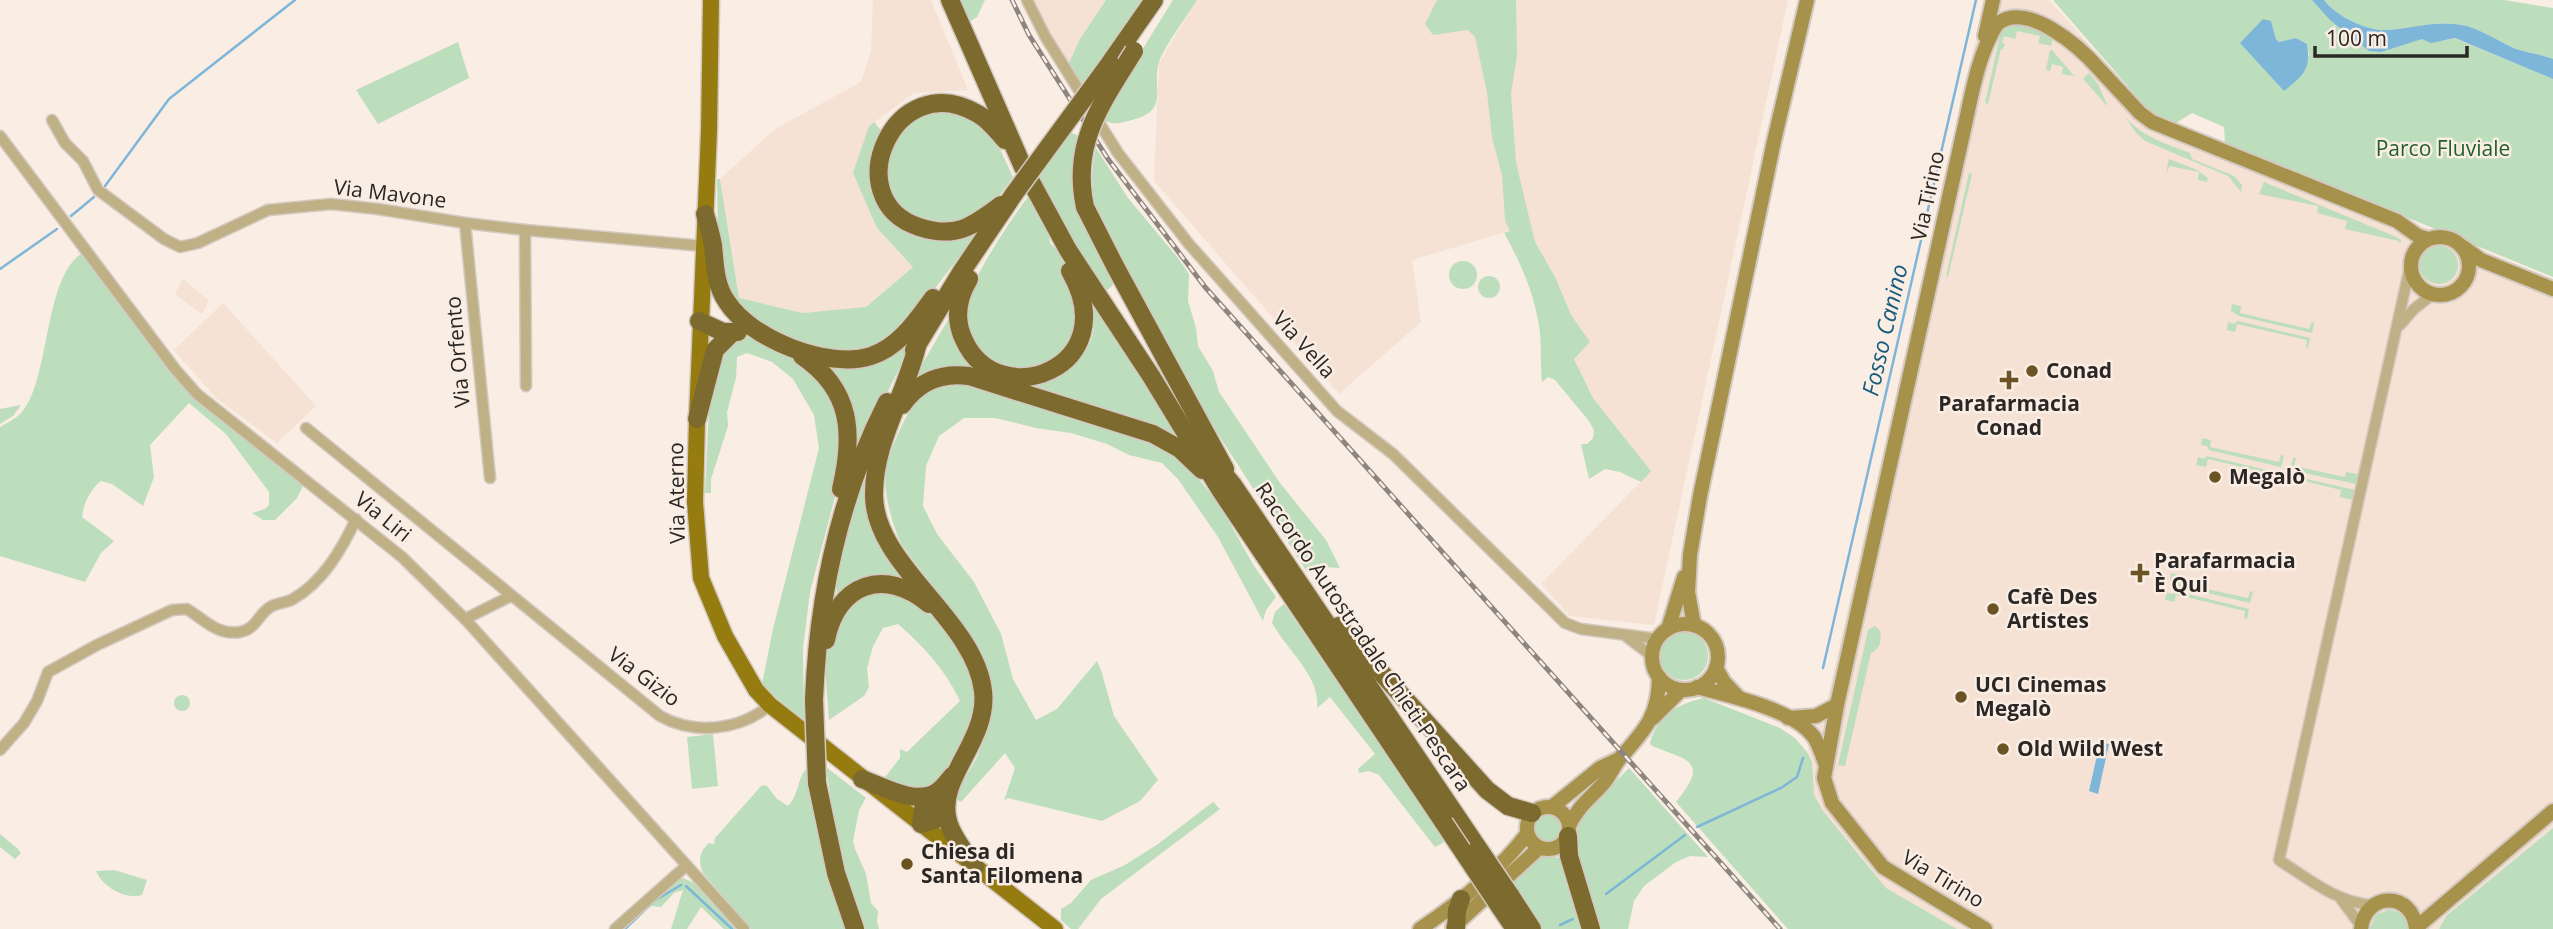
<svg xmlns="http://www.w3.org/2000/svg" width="2553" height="929" font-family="'Open Sans',sans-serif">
	<rect width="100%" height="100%" fill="#f9ede4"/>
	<g fill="#f5e2d4">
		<polygon points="873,0 931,0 968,90 914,93 869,126 877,228 913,267 865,308 803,313 739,298 720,179 775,129 861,82 871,51"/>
		<polygon points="1033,0 1106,0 1067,67 1048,32"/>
		<polygon points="1197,0 1788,0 1654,625 1570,616 1541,584 1651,471 1593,398 1510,231 1412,260 1421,322 1339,394 1154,181 1159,63"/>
		<polygon points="1985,0 2049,0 2153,116 2553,280 2553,828 2446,916 2439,929 1957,929 1886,888 1792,787 1826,706"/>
		<polygon points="183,279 209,301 202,314 175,294"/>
		<polygon points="223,303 316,406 277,443 216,398 174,350"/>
	</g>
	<g fill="#bcdebc" fill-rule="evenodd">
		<polygon points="959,0 985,0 977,17 969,22"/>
		<polygon points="1106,0 1143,0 1081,89 1067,67 1080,39"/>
		<path d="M1173,0H1197C1187,16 1164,47 1159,62C1151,89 1171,110 1132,120C1122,123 1115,125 1105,121L1103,113Z"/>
		<path d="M1437,0H1516L1517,56L1511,93L1516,162L1522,188L1535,242L1556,279L1571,315L1590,342L1574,359L1593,398L1651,471L1641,482L1620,472L1605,469L1589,479L1581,444H1587L1593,438L1594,430L1589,421L1555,380L1548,377L1542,382C1540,363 1542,344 1539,326C1534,293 1520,261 1504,233L1510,231L1505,220L1502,175L1492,138L1487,92L1475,37L1468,30L1433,35L1425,24Z"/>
		<path d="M2053,0H2312L2369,51C2388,52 2402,42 2420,39C2435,37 2436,44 2454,38L2553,79V277L2225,143L2224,127L2192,113L2176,123L2153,115ZM2271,22L2276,39L2279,42L2296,38L2307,44L2309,56L2240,43Z"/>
		<path d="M2324,0H2504L2553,8V59C2541,54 2528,53 2516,49C2500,42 2484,31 2467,26C2439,19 2414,28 2386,30C2366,31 2336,16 2324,0Z"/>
		<polygon points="2013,18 2054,34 2051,46 2038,43 2040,36 2017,31 2015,39 2004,36 2002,43 2005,44 2003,49 2001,49 1988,104 1985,103 2000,36 2005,26"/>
		<polygon points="458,42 469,78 378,124 356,90"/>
		<polygon points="2050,50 2052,50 2074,76 2062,74 2063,67 2052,64 2050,71 2046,70"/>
		<polygon points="2089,73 2098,84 2108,107 2083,79"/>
		<path d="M958,111L993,134L1013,177C983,219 980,218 931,226L894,202L884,169L893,136L922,113Z"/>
		<path d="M2126,118C2143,137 2167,144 2190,153L2192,159L2234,176L2242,185L2241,192L2228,176L2145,141L2136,133Z"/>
		<polygon points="874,122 884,134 889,213 970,235 978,232 920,308 895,337 854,355 810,348 750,319 727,294 718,237 717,179 720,179 739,298 803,313 866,307 913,267 877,228 853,173 869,126"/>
		<polygon points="1069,132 1079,136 1077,177 1115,279 1112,286 1106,291 1094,279 1037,181"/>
		<path d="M1096,148L1128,198L1178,258L1189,274L1188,301L1196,328L1198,346L1213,371L1219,392L1280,483L1326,540L1340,568L1323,567L1307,572L1189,389L1097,220C1092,195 1090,173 1096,148Z"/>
		<polygon points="2169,159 2197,170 2208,178 2207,182 2198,180 2199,172 2170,166 2166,173"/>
		<polygon points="1969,173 1972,174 1948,277 1946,276"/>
		<polygon points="2264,182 2394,236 2401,240 2400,245 2399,241 2345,229 2347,221 2317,213 2318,206 2259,194"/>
		<path d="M1032,191L1047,226L1050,243L1059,253L1075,285L1080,329C1075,336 1070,346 1064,351C1042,371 1009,373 986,354C975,345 966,333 965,318C962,288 1014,216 1032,191Z"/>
		<circle cx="2439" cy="265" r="19"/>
		<path d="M84,252L114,296L192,395L303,486L297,498L275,520H263L252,513L265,509L269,505V492L226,434L189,403L150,445L154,477L143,506L112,484L101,481C91,488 83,504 82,517L114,541L101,553L85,582L0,556V427C7,423 17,418 22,412C51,378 43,275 84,252Z"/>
		<circle cx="1463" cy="275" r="14"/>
		<circle cx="1489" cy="287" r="11"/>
		<polygon points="2232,304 2241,306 2240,313 2309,329 2312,322 2314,322 2312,333 2239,316 2231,311"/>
		<polygon points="956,306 981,368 906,392"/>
		<path d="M1093,306L1145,377L1189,445L1018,384C1051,380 1088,367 1094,329C1095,322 1093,313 1093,306Z"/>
		<polygon points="2238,321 2310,338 2308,348 2306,347 2307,340 2237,324 2235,332 2227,330 2228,322 2234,324"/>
		<path d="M747,336L759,338L810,366L824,378L844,424L836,493L810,592L803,648L804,724L762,684L773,629L819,448L814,415L793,379L772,362L747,353L737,357L736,378L727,412L728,426L711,479V493H705C708,458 706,390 719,360C723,348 736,338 747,336Z"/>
		<path d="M908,340L911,345L856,455C857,422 851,392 829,367L830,364Z"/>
		<path d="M960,380L1156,441L1179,455L1219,504L1254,566L1276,597L1266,610L1263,621L1218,537L1178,479L1162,463L1129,455L1107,444L1071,433L1036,428L995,418H964L939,436L926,466L923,506L937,534L974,582L1001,634L1013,679L1036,720L1057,709L1097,661L1101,670L1114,716L1158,780L1140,801L1102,821L1008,798L1004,801L1015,768L1005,753L961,802L954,798L977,757L988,727L993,693L982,652L902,545C892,525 883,493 886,471C891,444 907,414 921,391Z"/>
		<polygon points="21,405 13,416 0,424 0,409"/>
		<polygon points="2202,438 2211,440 2210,447 2279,462 2281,455 2284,456 2281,467 2209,450 2207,446 2201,445"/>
		<polygon points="2207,456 2280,473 2278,483 2275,482 2276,475 2208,459 2206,467 2196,465 2198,457 2204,459"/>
		<polygon points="2293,458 2296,458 2294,466 2345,477 2346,472 2358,474 2356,484 2290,470"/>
		<path d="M870,466L871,496L913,582L837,598C833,553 855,507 870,466Z"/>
		<polygon points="2289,475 2355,490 2353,500 2340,497 2341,490 2292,478 2289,486 2287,486"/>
		<polygon points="2171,573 2180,575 2178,582 2183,584 2248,598 2250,591 2253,592 2250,603 2178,586 2176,582 2170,580"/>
		<polygon points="2176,591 2249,609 2247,619 2244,618 2245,611 2186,597 2176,595 2174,602 2165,600 2167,593 2173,594"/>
		<path d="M865,592H903L935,615L956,644L972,672L978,697L976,721L942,782L921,792L882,781L900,758V749L907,752L960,701C945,669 924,647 898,624L883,628L873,646L867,669L869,687L864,696L829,720C827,688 819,642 840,613C846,605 857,599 865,592Z"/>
		<path d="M1284,604L1446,841L1435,847L1379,775L1369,771L1359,773L1358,769L1375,754L1330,697L1317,708C1321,677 1287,650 1272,623L1275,612Z"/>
		<path d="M1875,626L1880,631C1882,640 1880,649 1871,653L1845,766L1838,765L1868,630Z"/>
		<circle cx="1684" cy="656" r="24"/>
		<circle cx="182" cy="703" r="8"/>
		<path d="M1704,698L1780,728L1795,738L1807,752L1812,762L1814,795L1823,811L1886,888L1957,929H1788L1676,802C1709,761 1690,761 1652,746L1650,743C1658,715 1677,704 1704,698Z"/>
		<polygon points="713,734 718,786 692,789 687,737"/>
		<polygon points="826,767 866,798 859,810 853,841 855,849 866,874 871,903 878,911 877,921 879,929 862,929 861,926 840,857"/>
		<path d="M1629,768L1708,857L1690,856L1676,862L1644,886L1634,901L1628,929H1596C1589,907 1569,846 1577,826C1585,807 1614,784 1629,768Z"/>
		<path d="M806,769L810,771L850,929H751L703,873C698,861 699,852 709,843L714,844L715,838L762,785L767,786L777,799L788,806C799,795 797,779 806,769Z"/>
		<polygon points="1213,802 1220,809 1101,899 1078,929 1071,929 1061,920 1061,909 1071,903 1091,880 1125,865 1158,844"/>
		<circle cx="1547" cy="827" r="14"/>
		<polygon points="2553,828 2553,929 2439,929 2446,916"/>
		<polygon points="0,834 17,848 21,853 15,859 0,847"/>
		<polygon points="1537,856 1563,858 1586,929 1540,929 1507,883"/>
		<path d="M114,870L147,880L142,895C125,900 103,887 96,871Z"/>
		<polygon points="681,877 694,883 736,929 724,929 701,907 687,929 671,929 683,890 674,893 661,907 652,906 641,912 671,883"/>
		<path d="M2388,910C2400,911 2407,917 2409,929H2370L2376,915Z"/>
	</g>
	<g fill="#7eb6d9">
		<path d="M2312,0H2324C2336,16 2366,31 2386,30C2414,28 2439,19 2467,26C2484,31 2500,42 2516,49C2528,53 2541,54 2553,59V79L2455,38L2431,43L2422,39L2381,52L2369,51L2330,20Z"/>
		<path d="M2263,19L2271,21L2276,39L2279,42L2296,38L2307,44C2311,70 2304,75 2284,91L2240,43Z"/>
		<polygon points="2100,742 2109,744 2098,794 2089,791"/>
	</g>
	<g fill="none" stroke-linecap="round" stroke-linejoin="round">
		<g stroke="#7eb6d9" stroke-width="2.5">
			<polyline points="105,186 169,99 295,0"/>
			<polyline points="71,216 94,197"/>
			<polyline points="0,269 57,229"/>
			<polyline points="1823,668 1976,0"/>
			<polyline points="1697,827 1781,788 1797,777 1803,758"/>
			<polyline points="686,886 732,929"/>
			<polyline points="1606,894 1685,835"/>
			<polyline points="1560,925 1573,919"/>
			<polyline points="625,929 654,901 681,885"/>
		</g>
		<g stroke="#d4c9c1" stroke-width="13">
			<g id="street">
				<polyline points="1027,0 1045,36 1118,153 1189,244 1337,411 1393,454 1565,623 1581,629 1658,639"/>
				<polyline points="52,120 65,143 83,161 98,190 164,239 180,247 198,243 268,210 331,204 378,209 465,223 525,230 703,246"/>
				<polyline points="0,136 175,369 197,394 402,557 465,619 744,929"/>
				<polyline points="465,223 490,478"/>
				<polyline points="525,230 526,386"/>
				<polyline points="2400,325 2414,309 2433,294"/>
				<path d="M306,428L660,716C694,735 739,731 770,705"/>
				<polyline points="465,619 511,596"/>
				<polyline points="1627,637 1652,656"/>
				<path d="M0,750L24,723L37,701L48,672L97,645L172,610L187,609C203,619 218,636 240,632C257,629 259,612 272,606C279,602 287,603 293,599C323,582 342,549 356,519"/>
				<polyline points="2341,899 2361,926"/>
				<path d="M2374,905C2339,904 2308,879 2279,860L2411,262"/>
				<polyline points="615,929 686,866"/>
			</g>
		</g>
		<g stroke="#d4c9c1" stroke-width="18">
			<g id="secondary">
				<polyline points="1985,36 1993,0"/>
				<circle cx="2440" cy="266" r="29"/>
				<polyline points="2463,247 2481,260 2553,289"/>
				<circle cx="1685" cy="657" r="33"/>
				<polyline points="1694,625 1688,592 1690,555 1700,496 1774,141 1807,0"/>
				<polyline points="1668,629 1684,577"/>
				<polyline points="1716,668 1724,682 1739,698"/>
				<path d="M1697,687C1730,696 1793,709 1814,737C1819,745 1822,754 1825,763"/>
				<polyline points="1653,718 1681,690"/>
				<polyline points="1788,718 1816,716 1837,705"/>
				<circle cx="1548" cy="828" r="21"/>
				<polyline points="1552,807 1600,768 1619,759"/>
				<path d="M1569,826C1577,808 1590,798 1603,784C1610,776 1614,765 1621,757C1645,730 1659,715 1659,677"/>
				<polyline points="1453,927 1539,848"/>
				<polyline points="2417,927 2553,811"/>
				<path d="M1420,929C1459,903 1499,871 1527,834"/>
				<path d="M1985,929L1883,867L1832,803L1824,778L1837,705L1966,120C1973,88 1979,53 1997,24C2027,0 2080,47 2100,70C2113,84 2127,99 2140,113L2152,122L2397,221L2418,236L2428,239"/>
				<path d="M2361,929C2365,891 2413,891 2416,929"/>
			</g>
		</g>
		<g stroke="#d4c9c1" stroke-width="19">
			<polyline id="primary" points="711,0 709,131 697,419 695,502 701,578 725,636 756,690 770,705 1055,929"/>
		</g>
		<g stroke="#d4c9c1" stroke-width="21">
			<g id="highway">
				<polyline points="950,0 1023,167 1068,250 1151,376 1221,491 1444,823"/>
				<polyline points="1110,63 1154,0"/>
				<path d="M1001,205C972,227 955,239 919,227C836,200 894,64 978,114C989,120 997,131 1005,140"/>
				<polyline points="1085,207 1115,266 1225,469"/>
				<path d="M705,214C708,224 711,235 713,245C715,265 715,285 727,302C751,339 828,370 871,356C899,347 916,321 933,298"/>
				<path d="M969,279C957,299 954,319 964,340C998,415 1126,368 1070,271"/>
				<polyline points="699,321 723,332 738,332"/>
				<path d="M918,342C907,393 874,440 874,494C873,565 975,619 983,691C989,741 936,778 948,821C952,837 966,853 975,867"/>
				<polyline points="914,350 962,271 1014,194"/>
				<path d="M802,356C852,390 854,434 841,489"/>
				<path d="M902,405C918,382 941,372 969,376L1153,434L1180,449L1202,470"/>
				<polyline points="697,419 715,350 732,333"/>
				<polyline points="1213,461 1233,485 1478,848"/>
				<polyline points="1339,626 1487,790 1508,806 1532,813"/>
				<path d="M826,640C837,583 885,567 929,604"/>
				<path d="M814,700C818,596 839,496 887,402"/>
				<path d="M862,779C882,786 916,806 937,792C943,788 948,781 952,776"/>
				<polyline points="817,783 836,873 855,929"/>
				<polyline points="937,792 923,809 921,824 937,819 945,808"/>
				<polyline points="1568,836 1569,856 1591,929"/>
				<polyline points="1510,895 1532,929"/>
				<polyline points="1500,907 1515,929"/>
				<polyline points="1456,929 1457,910 1461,899"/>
			</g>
		</g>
		<use href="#street" stroke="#bfb185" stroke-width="10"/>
		<use href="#secondary" stroke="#a7924c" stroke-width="14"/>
		<use href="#primary" stroke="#967b11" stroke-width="16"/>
		<use href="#highway" stroke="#7c6a2e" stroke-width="18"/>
		<g stroke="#8d857f" stroke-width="5">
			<polyline id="rail" points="1012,0 1029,35 1108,159 1205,287 1780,929"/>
		</g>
		<use href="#rail" stroke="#f9ede4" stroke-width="2.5" stroke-dasharray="8" stroke-linecap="butt"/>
		<g stroke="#d4c9c1" stroke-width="21" stroke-linecap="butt">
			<g id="highway-bridge">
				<polyline points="1014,194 1110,63"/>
				<path d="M1085,207C1071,143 1102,103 1134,51"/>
				<polyline points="814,700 817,783"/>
				<polyline points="1444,823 1500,907"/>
				<polyline points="1478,848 1510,895"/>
			</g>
		</g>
		<use href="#highway-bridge" stroke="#7c6a2e" stroke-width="18"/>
	</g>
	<g fill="#6b5323" stroke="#f9ede4" stroke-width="2.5">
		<circle cx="2032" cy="371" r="7"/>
		<path d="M2005.5 369.5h7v7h7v7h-7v7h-7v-7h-7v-7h7z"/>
		<circle cx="2215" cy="477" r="7"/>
		<path d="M2136.5 562.5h7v7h7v7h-7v7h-7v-7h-7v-7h7z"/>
		<circle cx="1993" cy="609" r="7"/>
		<circle cx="1961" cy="697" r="7"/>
		<circle cx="2003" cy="749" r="7"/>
		<circle cx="907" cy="864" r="7"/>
	</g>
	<g text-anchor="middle" stroke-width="5" stroke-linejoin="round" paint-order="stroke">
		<g font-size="21" fill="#215f28" stroke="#f9ede4">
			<text x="2443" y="156">Parco Fluviale</text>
		</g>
		<g font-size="21" fill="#2b2724" stroke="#f9ede4">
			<text transform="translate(390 194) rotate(7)" y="7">Via Mavone</text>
			<text transform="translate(1928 196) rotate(-78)" y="7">Via Tirino</text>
			<text transform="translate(1304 345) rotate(48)" y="7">Via Vella</text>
			<text transform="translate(458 352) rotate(-95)" y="7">Via Orfento</text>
			<text transform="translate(677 493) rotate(-91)" y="7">Via Aterno</text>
			<text transform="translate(383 517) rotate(39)" y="7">Via Liri</text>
			<text transform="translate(1363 637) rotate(56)" y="7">Raccordo Autostradale Chieti-Pescara</text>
			<text transform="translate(644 677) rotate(37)" y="7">Via Gizio</text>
			<text transform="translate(1943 879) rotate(31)" y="7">Via Tirino</text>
		</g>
		<g font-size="21" font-weight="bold" fill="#2b2724" stroke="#f9ede4" text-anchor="start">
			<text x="2046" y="378">Conad</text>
			<text x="2009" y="411" text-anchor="middle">Parafarmacia<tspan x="2009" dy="24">Conad</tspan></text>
			<text x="2229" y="484">Megalò</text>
			<text x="2154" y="568">Parafarmacia<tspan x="2154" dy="24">È Qui</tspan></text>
			<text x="2007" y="604">Cafè Des<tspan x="2007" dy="24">Artistes</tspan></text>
			<text x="1975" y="692">UCI Cinemas<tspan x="1975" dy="24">Megalò</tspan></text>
			<text x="2017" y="756">Old Wild West</text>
			<text x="921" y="859">Chiesa di<tspan x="921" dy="24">Santa Filomena</tspan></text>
		</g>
		<g font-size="23" font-style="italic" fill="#175b7d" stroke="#f9ede4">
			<text transform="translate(1885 330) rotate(-77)" y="8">Fosso Canino</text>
		</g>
	</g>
	<path d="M2315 46v10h152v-10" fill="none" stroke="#2b2724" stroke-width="3.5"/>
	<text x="2326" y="46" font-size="21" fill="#2b2724" stroke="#f9ede4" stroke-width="5" paint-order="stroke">100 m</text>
</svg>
